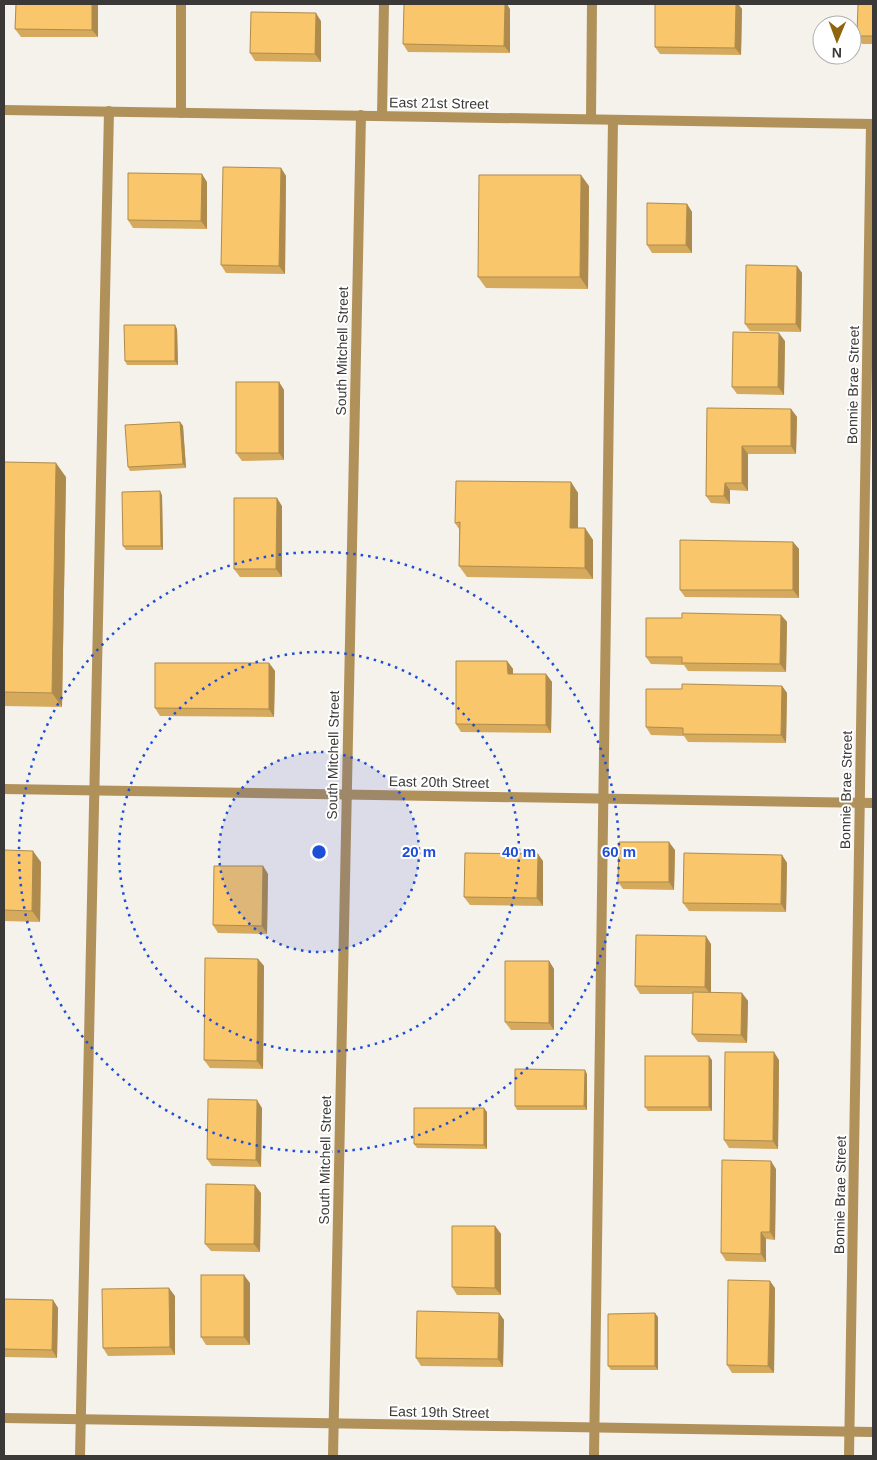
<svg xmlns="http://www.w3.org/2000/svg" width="877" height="1460" font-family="Arial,sans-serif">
	<rect width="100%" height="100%" fill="#f5f1eb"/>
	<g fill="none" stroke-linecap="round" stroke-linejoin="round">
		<g stroke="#b1915a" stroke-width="10">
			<polyline points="382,116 384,4"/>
			<polyline points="80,1456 109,111"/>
			<polyline points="594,1456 613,120"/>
		</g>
		<g stroke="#b1915a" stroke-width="10">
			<polyline points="181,113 181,4"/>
			<polyline points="591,119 592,4"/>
			<polyline points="4,789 873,803"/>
			<polyline points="4,1418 873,1432"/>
			<polyline points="333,1456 361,115"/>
			<polyline points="849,1456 871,124"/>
		</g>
		<polyline stroke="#b1915a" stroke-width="10" points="4,110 873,124"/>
	</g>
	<g fill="#d6aa5d">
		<polygon points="16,4 98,4 98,37 21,37 15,29"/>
		<polygon points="655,4 738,4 742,9 741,55 660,54 655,47"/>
		<polygon points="873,4 873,44 862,44 857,36"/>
		<polygon points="510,9 510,53 408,52 403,44"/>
		<polygon points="321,21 321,62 255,61 250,53"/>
		<polygon points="281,168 286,176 285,274 226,273 221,265"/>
		<polygon points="207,182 207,229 133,228 128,220"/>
		<polygon points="589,186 588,289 486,288 478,277"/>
		<polygon points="687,204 692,212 692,253 652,253 647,245"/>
		<polygon points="797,266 802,273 801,332 750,331 745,324"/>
		<polygon points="177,329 178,365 127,365 125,361"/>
		<polygon points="785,341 784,395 737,394 732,387"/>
		<polygon points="279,382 284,390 284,460 242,461 236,453"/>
		<polygon points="707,408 791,409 797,417 796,454 748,454 748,491 730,490 730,504 711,503 706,496"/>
		<polygon points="180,422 183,426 186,468 130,471 128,467"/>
		<polygon points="4,462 66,477 62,707 4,706"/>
		<polygon points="571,482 578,493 578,528 585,528 593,540 593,579 467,577 459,566 459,529 455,523"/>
		<polygon points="162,495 163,550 126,550 123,546"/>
		<polygon points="282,506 282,577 240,577 234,569"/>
		<polygon points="793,542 799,549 799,598 685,597 680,590"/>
		<polygon points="781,615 787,622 786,672 688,671 684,665 651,664 646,657 682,618"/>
		<polygon points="507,661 513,669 513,674 546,674 552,682 551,733 461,732 456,724"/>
		<polygon points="269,663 275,671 274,717 160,716 155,708"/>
		<polygon points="782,686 787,693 786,743 688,742 684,736 651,735 646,727 682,689"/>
		<polygon points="4,850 41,862 40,922 4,921"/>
		<polygon points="675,850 674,890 623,889 618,882"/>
		<polygon points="782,855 787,863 786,912 689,911 683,903"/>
		<polygon points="543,861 543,906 470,905 464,897"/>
		<polygon points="263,866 268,874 267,934 218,933 213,925"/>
		<polygon points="711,944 711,993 742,993 748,1001 747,1043 698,1042 692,1034 693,994 640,994 635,986"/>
		<polygon points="258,959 264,966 263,1069 210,1068 204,1060"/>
		<polygon points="549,961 554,969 554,1030 511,1030 505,1022"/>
		<polygon points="712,1060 712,1111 648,1111 645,1107"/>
		<polygon points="779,1060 778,1149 729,1148 724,1140"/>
		<polygon points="587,1074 587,1110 517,1110 515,1106"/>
		<polygon points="262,1108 261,1167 212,1166 207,1159"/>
		<polygon points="487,1112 487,1149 417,1148 414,1144"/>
		<polygon points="776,1169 775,1240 766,1239 766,1262 726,1261 721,1253"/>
		<polygon points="261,1193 260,1252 211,1251 205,1244"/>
		<polygon points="495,1226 501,1234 501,1295 457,1295 452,1287"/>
		<polygon points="250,1283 250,1345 206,1345 201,1337"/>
		<polygon points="775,1288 774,1373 732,1373 727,1365"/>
		<polygon points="175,1296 175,1355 108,1356 103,1348"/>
		<polygon points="4,1299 53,1300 58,1308 57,1358 4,1357"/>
		<polygon points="499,1313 504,1320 503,1367 421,1366 416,1358"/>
		<polygon points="658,1317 658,1370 611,1370 608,1366"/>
	</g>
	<g fill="#ae8b4c">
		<polygon points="92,4 98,4 98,37 92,30"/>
		<polygon points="505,4 507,4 510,9 510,53 504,46"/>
		<polygon points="736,4 738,4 742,9 741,55 735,48"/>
		<polygon points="316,13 321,21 321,62 315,54"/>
		<polygon points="281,168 286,176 285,274 279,266"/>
		<polygon points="202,174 207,182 207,229 201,221"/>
		<polygon points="581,175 589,186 588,289 580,277"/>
		<polygon points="687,204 692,212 692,253 686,245"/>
		<polygon points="797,266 802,273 801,332 796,324"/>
		<polygon points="175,325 177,329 178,365 175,361"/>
		<polygon points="779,333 785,341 784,395 778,387"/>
		<polygon points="279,382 284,390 284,460 279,453"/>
		<polygon points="791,409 797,417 796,454 791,446"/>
		<polygon points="180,422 183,426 186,468 183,464"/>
		<polygon points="742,446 748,454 748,491 742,483"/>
		<polygon points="56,463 66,477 62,707 52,693"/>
		<polygon points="571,482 578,493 578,539 570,528"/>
		<polygon points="725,483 730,490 730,504 724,496"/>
		<polygon points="160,491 162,495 163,550 161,546"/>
		<polygon points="277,498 282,506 282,577 276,569"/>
		<polygon points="585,528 593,540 593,579 585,568"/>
		<polygon points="793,542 799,549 799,598 793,590"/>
		<polygon points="781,615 787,622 786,672 780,664"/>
		<polygon points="507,661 513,669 513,681 508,674"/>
		<polygon points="269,663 275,671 274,717 269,709"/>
		<polygon points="546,674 552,682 551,733 546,725"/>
		<polygon points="782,686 787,693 786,743 781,735"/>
		<polygon points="669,842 675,850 674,890 669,882"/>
		<polygon points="33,851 41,862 40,922 32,911"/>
		<polygon points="538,854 543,861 543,906 537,898"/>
		<polygon points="782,855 787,863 786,912 781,904"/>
		<polygon points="263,866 268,874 267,934 262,926"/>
		<polygon points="706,936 711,944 711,995 705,987"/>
		<polygon points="258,959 264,966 263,1069 257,1061"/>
		<polygon points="549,961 554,969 554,1030 549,1023"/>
		<polygon points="742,993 748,1001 747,1043 741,1035"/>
		<polygon points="774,1052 779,1060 778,1149 773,1141"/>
		<polygon points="709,1056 712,1060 712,1111 709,1107"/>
		<polygon points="585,1070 587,1074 587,1110 584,1106"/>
		<polygon points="257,1100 262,1108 261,1167 256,1160"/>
		<polygon points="484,1108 487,1112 487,1149 484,1145"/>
		<polygon points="771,1161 776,1169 775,1240 770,1232"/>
		<polygon points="255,1185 261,1193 260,1252 254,1244"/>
		<polygon points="495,1226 501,1234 501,1295 495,1288"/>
		<polygon points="761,1232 766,1239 766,1262 761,1254"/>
		<polygon points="244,1275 250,1283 250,1345 244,1337"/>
		<polygon points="770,1281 775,1288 774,1373 768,1366"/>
		<polygon points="169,1288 175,1296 175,1355 170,1347"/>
		<polygon points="53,1300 58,1308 57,1358 52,1350"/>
		<polygon points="499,1313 504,1320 503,1367 498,1359"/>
		<polygon points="655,1313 658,1317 658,1370 655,1366"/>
	</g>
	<g fill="#f9c66c" stroke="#ae8b4c">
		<polygon points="16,4 92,4 92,30 15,29"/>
		<polygon points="404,4 505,4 504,46 403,44"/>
		<polygon points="655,4 736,4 735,48 655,47"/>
		<polygon points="858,4 873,4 873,36 857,36"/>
		<polygon points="251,12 316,13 315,54 250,53"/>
		<polygon points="223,167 281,168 279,266 221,265"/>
		<polygon points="128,173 202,174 201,221 128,220"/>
		<polygon points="479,175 581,175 580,277 478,277"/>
		<polygon points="647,203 687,204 686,245 647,245"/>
		<polygon points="746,265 797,266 796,324 745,324"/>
		<polygon points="124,325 175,325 175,361 125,361"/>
		<polygon points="733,332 779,333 778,387 732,387"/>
		<rect x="236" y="382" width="43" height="71"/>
		<polygon points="707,408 791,409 791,446 742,446 742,483 725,483 724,496 706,496"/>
		<polygon points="180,422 183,464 128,467 125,425"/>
		<polygon points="4,462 56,463 52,693 4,692"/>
		<polygon points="456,481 571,482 570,528 585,528 585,568 459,566 460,522 455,523"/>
		<polygon points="160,491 161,546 123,546 122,492"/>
		<polygon points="234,498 277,498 276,569 234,569"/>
		<polygon points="680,540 793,542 793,590 680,590"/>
		<polygon points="682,613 781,615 780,664 682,663 682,657 646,657 646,618 682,618"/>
		<polygon points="456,661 507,661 508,674 546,674 546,725 456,724"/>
		<polygon points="155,663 269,663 269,709 155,708"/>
		<polygon points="682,684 782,686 781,735 683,734 683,728 646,727 646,689 682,689"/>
		<polygon points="619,842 669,842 669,882 618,882"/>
		<polygon points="4,850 33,851 32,911 4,910"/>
		<polygon points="465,853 538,854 537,898 464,897"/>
		<polygon points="684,853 782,855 781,904 683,903"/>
		<polygon points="214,866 263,866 262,926 213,925"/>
		<polygon points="636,935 706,936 705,987 635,986"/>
		<polygon points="205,958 258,959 257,1061 204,1060"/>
		<polygon points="505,961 549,961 549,1023 505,1022"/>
		<polygon points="693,992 742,993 741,1035 692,1034"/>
		<polygon points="725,1052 774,1052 773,1141 724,1140"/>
		<rect x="645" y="1056" width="64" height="51"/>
		<polygon points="515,1069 585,1070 584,1106 515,1106"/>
		<polygon points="208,1099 257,1100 256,1160 207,1159"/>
		<polygon points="414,1108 484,1108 484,1145 414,1144"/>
		<polygon points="722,1160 771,1161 770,1232 761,1232 761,1254 721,1253"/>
		<polygon points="206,1184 255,1185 254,1244 205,1244"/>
		<polygon points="452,1226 495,1226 495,1288 452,1287"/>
		<rect x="201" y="1275" width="43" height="62"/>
		<polygon points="728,1280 770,1281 768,1366 727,1365"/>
		<polygon points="169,1288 170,1347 103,1348 102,1289"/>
		<polygon points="4,1299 53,1300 52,1350 4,1349"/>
		<polygon points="417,1311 499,1313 498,1359 416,1358"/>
		<polygon points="655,1313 655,1366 608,1366 608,1314"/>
	</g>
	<circle cx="319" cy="852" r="100" fill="#1d4ed8" fill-opacity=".12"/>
	<g fill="none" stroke="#1d4ed8" stroke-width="2.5" stroke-dasharray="2.5 5">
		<circle cx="319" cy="852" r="100"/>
		<circle cx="319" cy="852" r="200"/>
		<circle cx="319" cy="852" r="300"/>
	</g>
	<g text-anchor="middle" stroke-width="4" stroke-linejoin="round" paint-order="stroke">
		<g font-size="14" fill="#3a3937" stroke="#fff">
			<text transform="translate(439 103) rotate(1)" y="5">East 21st Street</text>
			<text transform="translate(342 351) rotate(-89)" y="5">South Mitchell Street</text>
			<text transform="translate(853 385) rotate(-89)" y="5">Bonnie Brae Street</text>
			<text transform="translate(333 755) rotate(-89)" y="5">South Mitchell Street</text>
			<text transform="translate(439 782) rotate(1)" y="5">East 20th Street</text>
			<text transform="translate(846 790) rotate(-89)" y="5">Bonnie Brae Street</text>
			<text transform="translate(325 1160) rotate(-89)" y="5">South Mitchell Street</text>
			<text transform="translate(840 1195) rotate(-89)" y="5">Bonnie Brae Street</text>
			<text transform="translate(439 1412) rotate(1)" y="5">East 19th Street</text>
		</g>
	</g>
	<circle cx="319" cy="852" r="8" fill="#1d4ed8" stroke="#fff" stroke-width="2.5"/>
	<g font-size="15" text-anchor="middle" font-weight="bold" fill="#1d4ed8" stroke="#fff" stroke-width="4" stroke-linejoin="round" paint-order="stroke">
		<text x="419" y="857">20 m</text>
		<text x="519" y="857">40 m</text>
		<text x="619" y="857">60 m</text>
	</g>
	<rect width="877" height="1460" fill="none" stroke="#3a3937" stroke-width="10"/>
	<g transform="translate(837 40) rotate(181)"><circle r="24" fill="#ffffff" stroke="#b0b0af"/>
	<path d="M0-4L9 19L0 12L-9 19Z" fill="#8f660d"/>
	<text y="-8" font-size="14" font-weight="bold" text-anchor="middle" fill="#3a3937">N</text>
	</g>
</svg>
